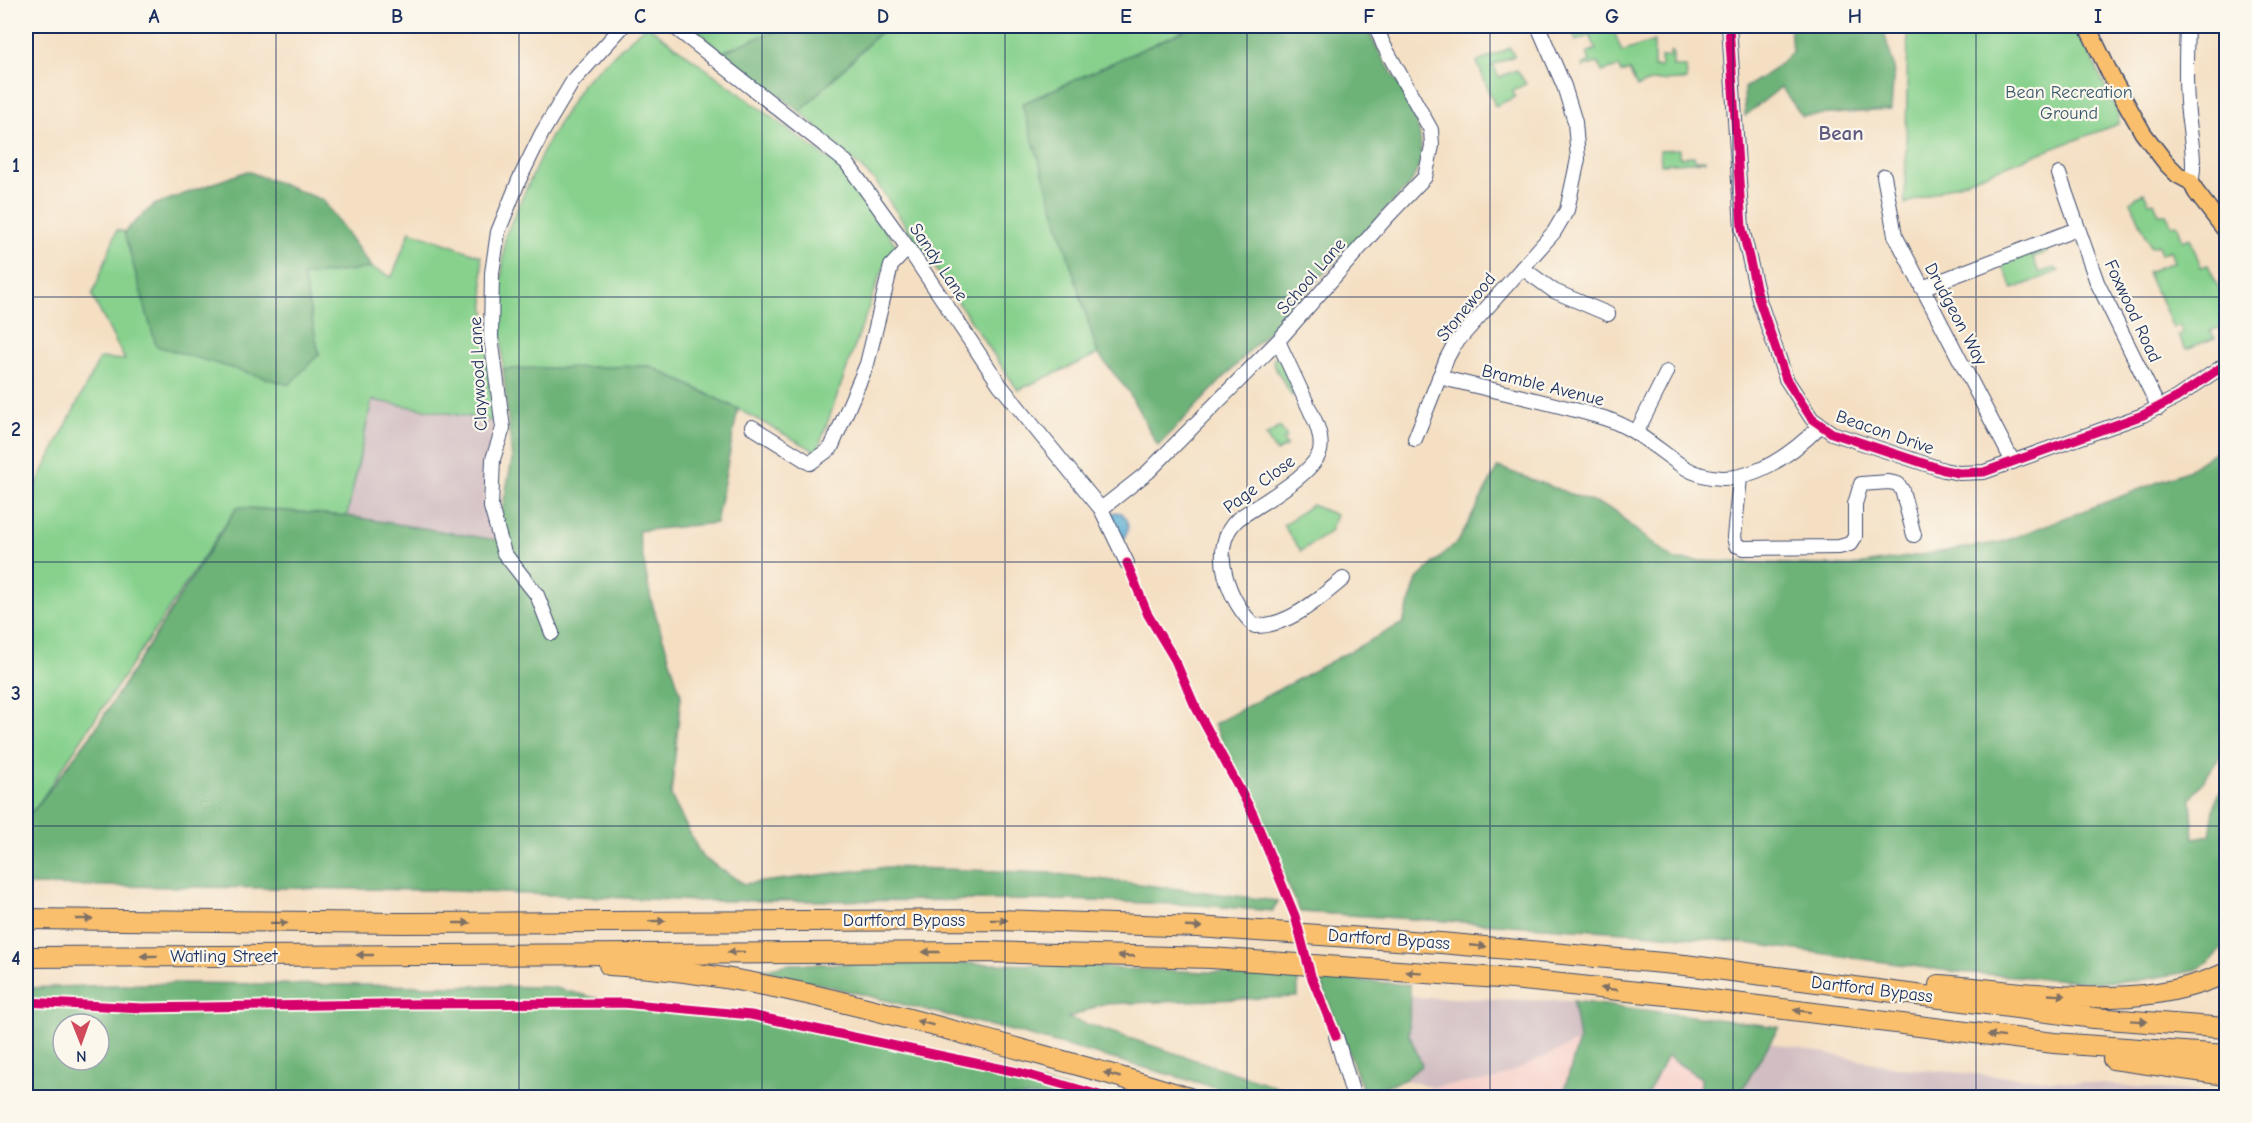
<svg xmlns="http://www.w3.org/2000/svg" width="2252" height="1123" font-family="'Comic Neue',sans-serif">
	<rect width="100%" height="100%" fill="#fbf7ec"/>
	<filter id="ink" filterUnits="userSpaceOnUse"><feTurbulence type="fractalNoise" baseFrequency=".0167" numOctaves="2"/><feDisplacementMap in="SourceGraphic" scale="12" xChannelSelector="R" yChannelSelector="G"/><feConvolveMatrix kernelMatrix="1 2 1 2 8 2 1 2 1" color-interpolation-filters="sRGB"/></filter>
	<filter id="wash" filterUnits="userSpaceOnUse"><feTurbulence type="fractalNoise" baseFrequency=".008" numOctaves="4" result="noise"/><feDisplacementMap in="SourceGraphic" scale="24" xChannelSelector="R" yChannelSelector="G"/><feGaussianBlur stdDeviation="1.35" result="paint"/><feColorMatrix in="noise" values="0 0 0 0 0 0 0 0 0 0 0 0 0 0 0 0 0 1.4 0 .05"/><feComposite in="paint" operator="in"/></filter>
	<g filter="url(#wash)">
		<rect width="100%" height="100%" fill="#f4dfc3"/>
		<g fill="#f7d0ca">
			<polygon points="1579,1040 1562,1097 1428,1098 1432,1087 1493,1080"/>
			<polygon points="1667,1056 1701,1078 1700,1097 1646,1098"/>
		</g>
		<g fill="#d2bec2">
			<polygon points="372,400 493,421 484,499 495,540 347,516"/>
			<polygon points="1409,997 1573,1001 1579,1041 1493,1080 1432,1087 1405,1080 1422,1065 1409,1034"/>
			<polygon points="1771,1043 1901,1068 2199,1092 2203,1097 1738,1098"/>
		</g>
		<g fill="#87d18d" stroke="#518076" stroke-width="1.5">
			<polygon points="645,26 648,26 839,167 896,245 879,278 817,452 738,409 650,366 503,369 500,299 505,236 547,143 583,83"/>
			<polygon points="692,26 788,26 722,52"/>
			<polygon points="886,26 1186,26 1187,29 1022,104 1098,354 1018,390 876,182 800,112"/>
			<polygon points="1573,26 1609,26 1612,32 1614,31 1622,52 1654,41 1654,67 1661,67 1661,57 1670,57 1670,52 1673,52 1673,67 1686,67 1687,80 1652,81 1637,87 1629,70 1621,73 1618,67 1602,72 1598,63 1583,67 1582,65 1590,61 1587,53 1596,49 1590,35 1576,41 1573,33 1576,32"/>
			<polygon points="1908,26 2076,26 2119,115 2118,124 1905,204"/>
			<polygon points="1510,48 1514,56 1493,65 1499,77 1517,70 1526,84 1513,90 1515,97 1495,106 1477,62"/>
			<polygon points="1679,149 1679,157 1694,156 1695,160 1705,160 1705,161 1661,164 1660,150"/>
			<polygon points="2144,193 2149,203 2154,202 2159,214 2166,214 2172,225 2177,224 2183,241 2190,238 2201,267 2208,265 2221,293 2224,292 2226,298 2226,325 2210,331 2215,338 2186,349 2178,336 2183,334 2180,325 2173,328 2158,293 2156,293 2147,272 2174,262 2170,250 2161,254 2158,245 2151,247 2131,202 2137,196"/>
			<polygon points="117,230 124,232 319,354 303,276 372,268 392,277 410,231 481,256 493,421 372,400 347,516 237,507 35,809 26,814 26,505 100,358 125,360 92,296"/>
			<polygon points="2046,249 2048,252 2033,257 2039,273 2054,268 2059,271 2013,289 2002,265"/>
			<polygon points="1274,357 1278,357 1295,393 1292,396 1273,364"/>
			<polygon points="1280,427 1287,437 1283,440 1287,446 1276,452 1266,436"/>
			<path d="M1312,505L1336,515L1330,532L1301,551L1283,525C1294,519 1301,511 1312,505Z"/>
		</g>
		<g fill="#6db378" stroke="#44716b" stroke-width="1.5" fill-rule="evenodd">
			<polygon points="788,26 886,26 800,112 722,52"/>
			<path d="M1186,26H1366C1384,70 1428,110 1420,161C1419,169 1414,176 1411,183L1158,446L1128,391L1098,354L1022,104L1187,29Z"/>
			<polygon points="1790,26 1882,26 1894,66 1891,110 1802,116 1781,87 1745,116 1744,88 1772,71 1792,52"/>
			<polygon points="247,171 323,200 372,268 303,276 319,354 289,385 156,346 124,232 154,205"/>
			<polygon points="650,366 738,409 716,523 638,531 651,600 681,695 671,796 702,857 744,884 887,867 1049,873 1278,901 1273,911 1200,905 1067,900 700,901 430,890 26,885 26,814 35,809 94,731 237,507 347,516 496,540 512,460 503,369"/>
			<polygon points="2226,444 2226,748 2191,799 2194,838 2210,835 2216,798 2226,784 2226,944 2208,963 2193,971 2135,981 2096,982 1956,972 1739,942 1641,933 1300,912 1214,724 1403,623 1417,579 1459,540 1498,467 1614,510 1632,527 1675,560 1851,566 2002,542 2187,471"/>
			<polygon points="943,963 1094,966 1122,969 1298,975 1298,997 1102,1004 1068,1018 1308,1097 1250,1097 1016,1032 762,970 788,964"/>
			<polygon points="1319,977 1410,985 1409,1034 1422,1065 1404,1080 1364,1092"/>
			<path d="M176,983L551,987L623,1005L787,1024L921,1054L1100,1097H26V988ZM63,1024H99V1060H63Z"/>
			<polygon points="1573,1001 1779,1027 1738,1097 1700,1097 1701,1078 1667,1056 1646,1097 1562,1097 1579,1040"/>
		</g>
		<path fill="#55aad1" stroke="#386c98" stroke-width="1.5" d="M1115,512L1122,513C1130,522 1130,531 1122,540L1108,516Z"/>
	</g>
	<g filter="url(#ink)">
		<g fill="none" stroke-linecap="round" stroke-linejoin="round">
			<g stroke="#3c496d" stroke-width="16">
				<g id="minor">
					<polyline points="673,26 846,162 908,248 1000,385 1101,509 1127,563"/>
					<polyline points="1729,26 1742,228 1759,300 1786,379 1812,419 1832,433 1944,470 1959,473 1984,472 2143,415 2176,398 2226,364"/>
					<path d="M2187,26C2186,51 2185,76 2187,102C2188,123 2197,164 2191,182"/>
					<polyline points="2059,174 2097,282 2159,408"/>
					<polyline points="1884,176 1895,235 2013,462"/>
					<polyline points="1522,268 1554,291 1608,314"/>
					<polyline points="1922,288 2077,229"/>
					<path d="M1278,341L1316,423C1319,432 1322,441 1320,451C1313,475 1259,504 1238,519C1207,547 1229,603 1255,626C1290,626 1318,599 1343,579"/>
					<path d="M1439,377C1494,391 1550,402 1604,418C1634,427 1657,449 1682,466C1732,497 1784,462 1820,426"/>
					<polyline points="752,427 810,463 831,448 867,364 891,266 908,248"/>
					<polyline points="1636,433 1667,372"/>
					<polyline points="1415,439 1447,358 1454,345 1554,232 1567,210 1578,159 1575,122 1564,86 1538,26"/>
					<polyline points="1740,478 1734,537 1736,545 1744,548 1839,547 1850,544 1855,537 1855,504 1861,484 1889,482 1898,484 1902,490 1914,535"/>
					<polyline points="1101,509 1148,472 1278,341 1386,218 1425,177 1432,146 1431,130 1383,44 1376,26"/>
					<polyline points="552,633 537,595 504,553 491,507 493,459 503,428 491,337 492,273 498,232 519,180 542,133 573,81 623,26"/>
					<polyline points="1336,1036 1354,1098"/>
				</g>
			</g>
			<g stroke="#3c496d" stroke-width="19">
				<polyline id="major" points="2087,26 2113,80 2143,133 2166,163 2178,175 2191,182 2196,192 2226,231"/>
			</g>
			<g stroke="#3c496d" stroke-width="22">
				<g id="highway">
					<polyline points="26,919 403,923 999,920 1197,927 1441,943 1685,965 2094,1018 2226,1028"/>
					<polyline points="437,955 984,952 1211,958 1513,979 1695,998 2054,1043 2226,1055"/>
					<polyline points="26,957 433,955"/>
					<path d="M609,965C738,972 863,1006 987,1040C1055,1059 1122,1076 1189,1098"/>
					<path d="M1939,985C2033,992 2137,1014 2226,973"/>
					<polyline points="2113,1059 2226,1075"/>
				</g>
			</g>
			<use href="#minor" stroke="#fff" stroke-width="14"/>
			<use href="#major" stroke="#f9bf6d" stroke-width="16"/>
			<use href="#highway" stroke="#f9bf6d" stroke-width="20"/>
			<g stroke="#fbf7ec" stroke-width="13">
				<g id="cycleway">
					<polyline points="1729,26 1742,228 1759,300 1786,379 1812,419 1832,433 1944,470 1959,473 1984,472 2143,415 2176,398 2226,364"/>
					<polyline points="1127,563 1148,615 1175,660 1194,704 1253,814 1295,916 1311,976 1336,1036"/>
					<polyline points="26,1002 142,1008 381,1004 623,1003 751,1015 1022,1073 1110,1098"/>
				</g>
			</g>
			<use href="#cycleway" stroke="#d6006c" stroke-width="9"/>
		</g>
		<defs><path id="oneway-solid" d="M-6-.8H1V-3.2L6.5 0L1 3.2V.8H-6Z" transform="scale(1.5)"/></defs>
		<g fill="#7f7065">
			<use href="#oneway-solid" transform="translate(84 919)"/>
			<use href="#oneway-solid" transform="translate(999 920) rotate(1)"/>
			<use href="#oneway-solid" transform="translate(657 921) rotate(-1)"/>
			<use href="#oneway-solid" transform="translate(279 923) rotate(1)"/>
			<use href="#oneway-solid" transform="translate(462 923)"/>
			<use href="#oneway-solid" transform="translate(1194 927) rotate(2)"/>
			<use href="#oneway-solid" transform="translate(1478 946) rotate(5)"/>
			<use href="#oneway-solid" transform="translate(736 952) rotate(179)"/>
			<use href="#oneway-solid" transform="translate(931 952) rotate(180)"/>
			<use href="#oneway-solid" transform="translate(365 955) rotate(180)"/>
			<use href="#oneway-solid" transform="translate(149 956) rotate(180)"/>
			<use href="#oneway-solid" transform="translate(1126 956) rotate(-178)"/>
			<use href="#oneway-solid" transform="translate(1414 972) rotate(-176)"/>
			<use href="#oneway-solid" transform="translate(1609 989) rotate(-174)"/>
			<use href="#oneway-solid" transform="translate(2057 995) rotate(3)"/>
			<use href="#oneway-solid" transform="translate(1802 1011) rotate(-173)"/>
			<use href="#oneway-solid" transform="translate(2139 1021) rotate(4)"/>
			<use href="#oneway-solid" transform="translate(925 1023) rotate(-165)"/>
			<use href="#oneway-solid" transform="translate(1996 1036) rotate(-173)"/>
			<use href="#oneway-solid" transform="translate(1112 1075) rotate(-164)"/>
		</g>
	</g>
	<path fill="none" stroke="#1b2f5e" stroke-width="1.5" stroke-opacity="0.55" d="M276,26V1098M519,26V1098M762,26V1098M1005,26V1098M1247,26V1098M1490,26V1098M1733,26V1098M1976,26V1098M26,297H2226M26,562H2226M26,826H2226"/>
	<g text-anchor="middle" stroke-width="4.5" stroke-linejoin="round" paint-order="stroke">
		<g font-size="18" fill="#36586a" stroke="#fbf7ec">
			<text x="2069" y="98">Bean Recreation<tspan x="2069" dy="21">Ground</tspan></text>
		</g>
		<g font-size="18" fill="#1b2f5e" stroke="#fbf7ec">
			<text transform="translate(939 262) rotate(56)" y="6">Sandy Lane</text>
			<text transform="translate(1311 276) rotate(-49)" y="6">School Lane</text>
			<text transform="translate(1466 307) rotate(-51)" y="6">Stonewood</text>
			<text transform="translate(2133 311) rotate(65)" y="6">Foxwood Road</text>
			<text transform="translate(1956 314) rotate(62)" y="6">Drudgeon Way</text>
			<text transform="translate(478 374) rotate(-93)" y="6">Claywood Lane</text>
			<text transform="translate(1543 385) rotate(14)" y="6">Bramble Avenue</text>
			<text transform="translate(1885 432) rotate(19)" y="6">Beacon Drive</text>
			<text transform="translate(1259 484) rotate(-37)" y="6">Page Close</text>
			<text x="904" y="926">Dartford Bypass</text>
			<text transform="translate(1389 939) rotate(4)" y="6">Dartford Bypass</text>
			<text x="224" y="962">Watling Street</text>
			<text transform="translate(1872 989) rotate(7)" y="6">Dartford Bypass</text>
		</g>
		<g font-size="21" font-weight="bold" fill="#605a80" stroke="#fbf7ec">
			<text x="1841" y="140">Bean</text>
		</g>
	</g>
	<rect width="2252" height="1123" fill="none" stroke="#fbf7ec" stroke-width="66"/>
	<g transform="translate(81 1042) rotate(179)"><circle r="28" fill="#fbf7ec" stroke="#a1a7b3" stroke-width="1.5"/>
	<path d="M0-4.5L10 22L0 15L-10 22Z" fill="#d1495b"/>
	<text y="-9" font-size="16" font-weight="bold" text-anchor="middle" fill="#1b2f5e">N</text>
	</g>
	<rect x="33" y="33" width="2186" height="1057" fill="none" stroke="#1b2f5e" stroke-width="2"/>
	<g font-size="20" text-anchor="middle" font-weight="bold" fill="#1b2f5e">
		<text x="154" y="23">A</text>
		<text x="397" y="23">B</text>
		<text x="640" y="23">C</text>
		<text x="883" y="23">D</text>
		<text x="1126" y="23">E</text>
		<text x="1369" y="23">F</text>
		<text x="1612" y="23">G</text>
		<text x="1855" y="23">H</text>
		<text x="2098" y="23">I</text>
		<text x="16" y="172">1</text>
		<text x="16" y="436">2</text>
		<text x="16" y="700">3</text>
		<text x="16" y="965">4</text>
	</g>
</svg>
